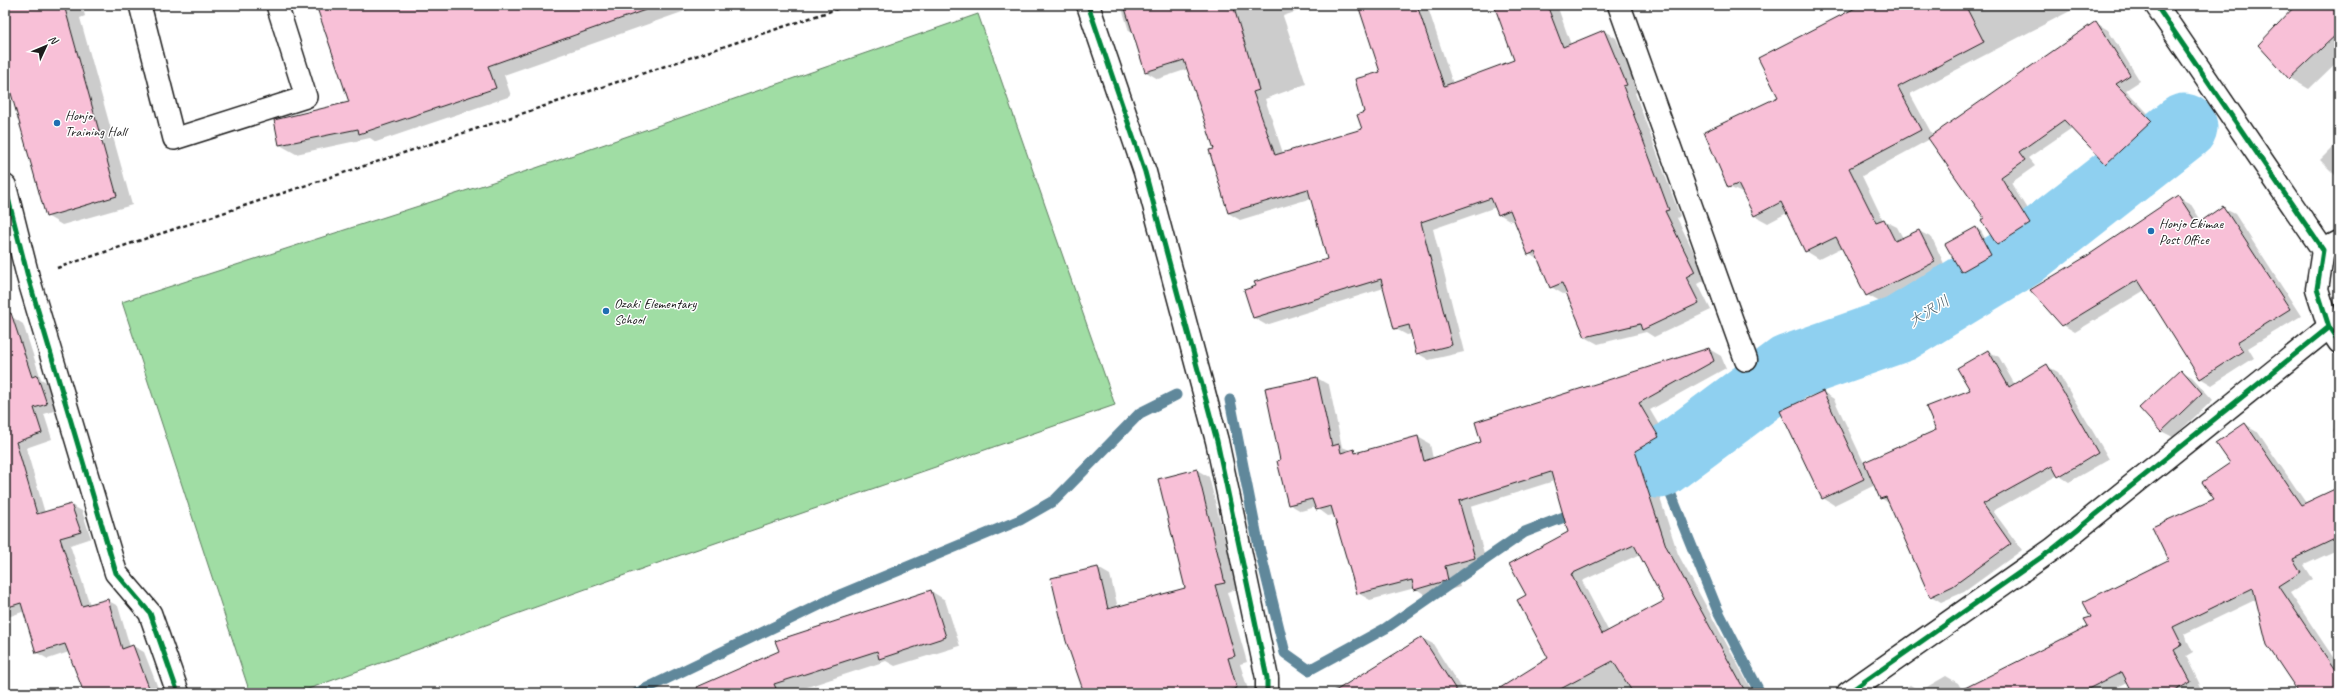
<svg xmlns="http://www.w3.org/2000/svg" width="2344" height="698" font-family="Caveat,'Klee One',sans-serif">
	<rect width="100%" height="100%" fill="#fff"/>
	<filter id="ink" filterUnits="userSpaceOnUse"><feTurbulence type="fractalNoise" baseFrequency=".025" numOctaves="2"/><feDisplacementMap in="SourceGraphic" scale="8" xChannelSelector="R" yChannelSelector="G"/><feConvolveMatrix kernelMatrix="1 2 1 2 8 2 1 2 1" color-interpolation-filters="sRGB"/></filter>
	<g filter="url(#ink)">
		<polygon fill="#a0dda4" stroke="#5e7c60" points="978,14 1115,405 672,558 297,693 250,693 122,302 536,168"/>
		<g fill="#0003" fill-rule="evenodd">
			<polygon points="5,5 82,5 85,16 80,18 132,205 62,225 47,216 5,69"/>
			<polygon points="317,5 702,5 504,75 511,96 376,142 370,138 296,154 280,145 275,121 350,103"/>
			<polygon points="1121,5 1316,5 1283,16 1306,84 1265,99 1283,153 1363,129 1365,113 1381,73 1360,5 1437,5 1428,8 1453,84 1515,60 1495,5 1557,5 1571,45 1604,31 1616,38 1639,91 1635,93 1680,216 1677,218 1707,279 1698,284 1711,310 1654,337 1646,332 1598,344 1585,337 1567,293 1563,294 1551,287 1540,261 1529,254 1515,220 1511,221 1499,214 1496,207 1433,229 1464,352 1429,360 1417,353 1412,334 1407,335 1394,328 1384,288 1266,325 1254,318 1246,291 1329,260 1312,198 1240,220 1228,213 1215,149 1188,69 1158,79 1146,72 1134,34 1129,31"/>
			<polygon points="1863,5 2070,5 2072,10 1910,94 1933,136 2098,24 2108,30 2140,81 2126,90 2161,127 2117,169 2107,163 2072,128 2028,158 2035,166 2011,183 2040,230 2008,250 1998,244 1985,219 1930,139 1862,176 1883,220 1897,227 1903,238 1919,231 1932,238 1947,270 1880,302 1867,295 1843,247 1819,259 1806,251 1787,213 1768,223 1755,216 1744,194 1729,187 1779,97"/>
			<polygon points="2297,5 2339,5 2339,60 2309,89 2290,78"/>
			<polygon points="2339,141 2339,179 2320,160"/>
			<polygon points="2178,197 2190,203 2202,222 2223,208 2235,214 2301,316 2248,348 2254,358 2212,385 2200,378 2145,290 2075,332 2063,325 2087,257"/>
			<polygon points="1976,228 1981,231 1996,258 1967,275 1961,271"/>
			<polygon points="12,317 23,324 41,379 48,383 57,410 44,414 52,439 26,448 45,513 71,505 82,511 91,538 70,545 90,605 107,600 118,606 130,647 133,646 144,652 160,693 85,693 69,652 48,659 37,653 25,611 5,618 5,319"/>
			<path d="M1709,349L1721,356L1726,368L1650,410L1670,444L1647,458L1678,554L1753,693H1494L1550,659L1527,595L1569,532L1554,481L1471,507L1487,564L1456,572L1460,587L1427,596L1415,588L1370,600L1358,593L1334,515L1328,516L1316,507L1301,511L1289,504L1281,460L1317,378L1329,385L1342,447L1358,453L1418,437L1430,444L1433,459L1482,442ZM1640,554L1666,602L1609,632L1582,581Z"/>
			<polygon points="1988,351 1999,357 2015,385 2047,366 2058,372 2109,459 2069,482 2058,475 1993,511 2022,550 1964,592 1941,602 1931,596 1890,504 1881,498 1875,485 1834,505 1823,498 1823,392 1834,399 1864,463 1937,431 1972,391"/>
			<polygon points="2181,371 2192,377 2213,400 2173,437 2161,431"/>
			<polygon points="2245,424 2257,431 2306,503 2339,488 2339,549 2304,565 2313,579 2290,593 2339,666 2339,693 2300,693 2257,599 2184,634 2193,652 2186,656 2204,693 2134,693 2128,682 2105,693 1894,693 1910,685 1920,691 1946,676 1958,683 1962,690 2089,627 2092,617 2169,561 2216,499"/>
			<polygon points="2339,426 2339,439 2333,430"/>
			<polygon points="1197,470 1209,477 1237,589 1227,592 1247,662 1240,664 1249,693 1085,693 1098,568 1110,575 1118,608 1186,589"/>
			<polygon points="931,591 945,600 960,646 895,666 886,661 789,693 701,693"/>
			<polygon points="1422,638 1433,644 1464,693 1328,693 1336,688 1339,689"/>
		</g>
		<g fill="none" stroke-linecap="round" stroke-linejoin="round">
			<g stroke="#61889b" stroke-width="11">
				<polyline points="1230,400 1259,547 1285,653 1309,670 1386,628 1525,532 1577,512"/>
				<polyline points="1631,483 1659,465 1717,609 1760,693"/>
				<polyline points="637,693 842,594 1020,520 1055,500 1140,413 1176,395"/>
			</g>
			<polyline stroke="#8fd0f0" stroke-width="67" points="1659,465 1789,368 1900,329 2021,255 2184,127"/>
		</g>
		<g fill="#f8c0d7" stroke="#1c1c1c" fill-rule="evenodd">
			<polygon points="5,5 64,5 117,196 46,217 5,72"/>
			<polygon points="316,5 647,5 648,9 488,66 496,88 359,134 358,129 279,145 274,120 349,102"/>
			<polygon points="1124,5 1233,5 1259,90 1253,92 1275,155 1362,129 1357,115 1364,112 1355,79 1380,72 1358,5 1417,5 1444,86 1514,60 1494,5 1547,5 1563,47 1604,30 1627,85 1623,86 1669,210 1665,211 1695,272 1686,277 1699,303 1642,330 1640,324 1585,337 1562,283 1550,288 1535,252 1528,255 1510,210 1498,215 1491,198 1421,222 1452,345 1416,354 1409,325 1394,329 1381,279 1253,318 1244,290 1256,286 1254,282 1327,259 1308,189 1228,213 1209,150 1214,149 1184,60 1145,72"/>
			<polygon points="1861,5 1965,5 1984,42 1898,87 1921,130 1849,168 1876,222 1884,219 1895,241 1919,230 1935,262 1866,296 1836,237 1805,252 1781,202 1754,216 1738,184 1728,188 1704,132 1778,97 1758,58"/>
			<polygon points="2296,5 2339,5 2339,32 2289,79 2258,45"/>
			<polygon points="2096,21 2130,75 2116,84 2152,121 2106,164 2064,120 2019,152 2025,160 2001,177 2030,224 1997,245 1981,220 1984,218 1928,138"/>
			<polygon points="2178,195 2197,224 2223,206 2290,309 2237,342 2243,351 2200,379 2138,280 2062,326 2030,290 2087,256"/>
			<polygon points="1976,227 1991,255 1961,272 1945,244"/>
			<polygon points="11,313 32,377 37,375 47,404 34,408 42,433 16,442 37,514 71,504 81,532 60,538 82,606 108,599 122,649 133,645 151,693 84,693 65,644 36,653 21,603 5,608 5,314"/>
			<path d="M1709,348L1714,361L1639,403L1659,437L1635,451L1666,546L1746,693H1633L1613,661L1553,693H1492L1548,658L1517,600L1526,595L1509,564L1568,532L1551,472L1459,501L1475,558L1445,566L1448,580L1414,590L1412,580L1357,594L1331,506L1316,510L1312,499L1288,505L1277,461L1280,460L1265,388L1317,377L1332,446L1339,444L1341,453L1354,449L1355,453L1418,436L1424,461L1481,442L1475,422ZM1634,545L1664,601L1602,634L1571,574Z"/>
			<polygon points="1988,350 2009,387 2047,364 2098,453 2058,477 2052,466 1983,504 2011,544 1953,586 1930,597 1886,497 1880,499 1864,462 1936,430 1926,407 1970,390 1957,368"/>
			<polygon points="2181,369 2202,393 2161,432 2139,408"/>
			<polygon points="1823,391 1864,479 1822,499 1780,411"/>
			<polygon points="2245,423 2301,505 2339,487 2339,537 2293,559 2301,572 2279,586 2339,676 2339,693 2299,693 2267,645 2253,588 2173,627 2182,645 2174,650 2191,682 2170,693 2133,693 2122,672 2080,693 1955,693 2088,626 2084,619 2091,617 2083,602 2168,560 2152,527 2214,499 2202,482 2230,463 2216,443"/>
			<polygon points="1197,469 1225,583 1215,585 1235,656 1228,658 1237,688 1221,693 1084,693 1066,641 1051,578 1098,567 1108,609 1185,588 1158,479"/>
			<polygon points="931,590 946,637 879,659 877,651 774,684 778,693 700,693 697,687 779,651 775,641"/>
			<polygon points="1422,637 1458,693 1332,693"/>
		</g>
		<g fill="none" stroke-linecap="round" stroke-linejoin="round">
			<g stroke="#1c1c1c" stroke-width="24">
				<polyline id="lane" points="140,5 174,139 306,97 277,5"/>
			</g>
			<g stroke="#1c1c1c" stroke-width="25">
				<g id="street">
					<polyline points="1088,5 1145,172 1217,441 1267,678 1267,693"/>
					<polyline points="1619,5 1746,360"/>
					<polyline points="5,186 28,277 116,573 150,613 178,693"/>
					<polyline points="2323,250 2317,289 2329,327 2339,342"/>
					<polyline points="1848,693 2053,549 2329,327"/>
				</g>
			</g>
			<g stroke="#1c1c1c" stroke-width="25">
				<polyline id="secondary" points="2156,5 2323,250 2339,242"/>
			</g>
			<polyline stroke="#1c1c1c" stroke-width="2.5" stroke-dasharray="4 3" stroke-linecap="butt" points="57,268 849,5"/>
			<use href="#lane" stroke="#fff" stroke-width="21"/>
			<use href="#street" stroke="#fff" stroke-width="22"/>
			<use href="#secondary" stroke="#fff" stroke-width="22"/>
			<g stroke="#fff" stroke-width="8">
				<g id="cycleway">
					<polyline points="1088,5 1145,172 1217,441 1267,678 1267,693"/>
					<polyline points="2156,5 2323,250 2317,289 2329,327 2339,342"/>
					<polyline points="5,186 28,277 116,573 150,613 178,693"/>
					<polyline points="1848,693 2053,549 2329,327"/>
				</g>
			</g>
			<use href="#cycleway" stroke="#00873e" stroke-width="5"/>
		</g>
	</g>
	<g fill="#1f6fb2" stroke="#fff" stroke-width="1.5">
		<circle cx="57" cy="123" r="4"/>
		<circle cx="2151" cy="231" r="4"/>
		<circle cx="606" cy="311" r="4"/>
	</g>
	<g text-anchor="middle" stroke-width="3" stroke-linejoin="round" paint-order="stroke">
		<g font-size="14" fill="#1c1c1c" stroke="#fff" text-anchor="start">
			<text x="65" y="120">Honjo<tspan x="65" dy="16">Training Hall</tspan></text>
			<text x="2159" y="228">Honjo Ekimae<tspan x="2159" dy="16">Post Office</tspan></text>
			<text x="614" y="308">Ozaki Elementary<tspan x="614" dy="16">School</tspan></text>
		</g>
		<g font-size="15" font-style="italic" fill="#445b66" stroke="#fff">
			<text transform="translate(1929 311) rotate(-32)" y="5">大沢川</text>
		</g>
	</g>
	<rect width="2344" height="698" fill="none" stroke="#fff" stroke-width="20"/>
	<rect x="10" y="10" width="2324" height="678" fill="none" stroke="#1c1c1c" stroke-width="1.5" filter="url(#ink)"/>
	<g transform="translate(46 46) rotate(46)" stroke="#ffffff" stroke-width="3" paint-order="stroke">
	<path d="M0-3L7 15L0 10L-7 15Z" fill="#1c1c1c"/>
	<text y="-6" font-size="11" font-weight="bold" text-anchor="middle" fill="#1c1c1c">N</text>
	</g>
</svg>
